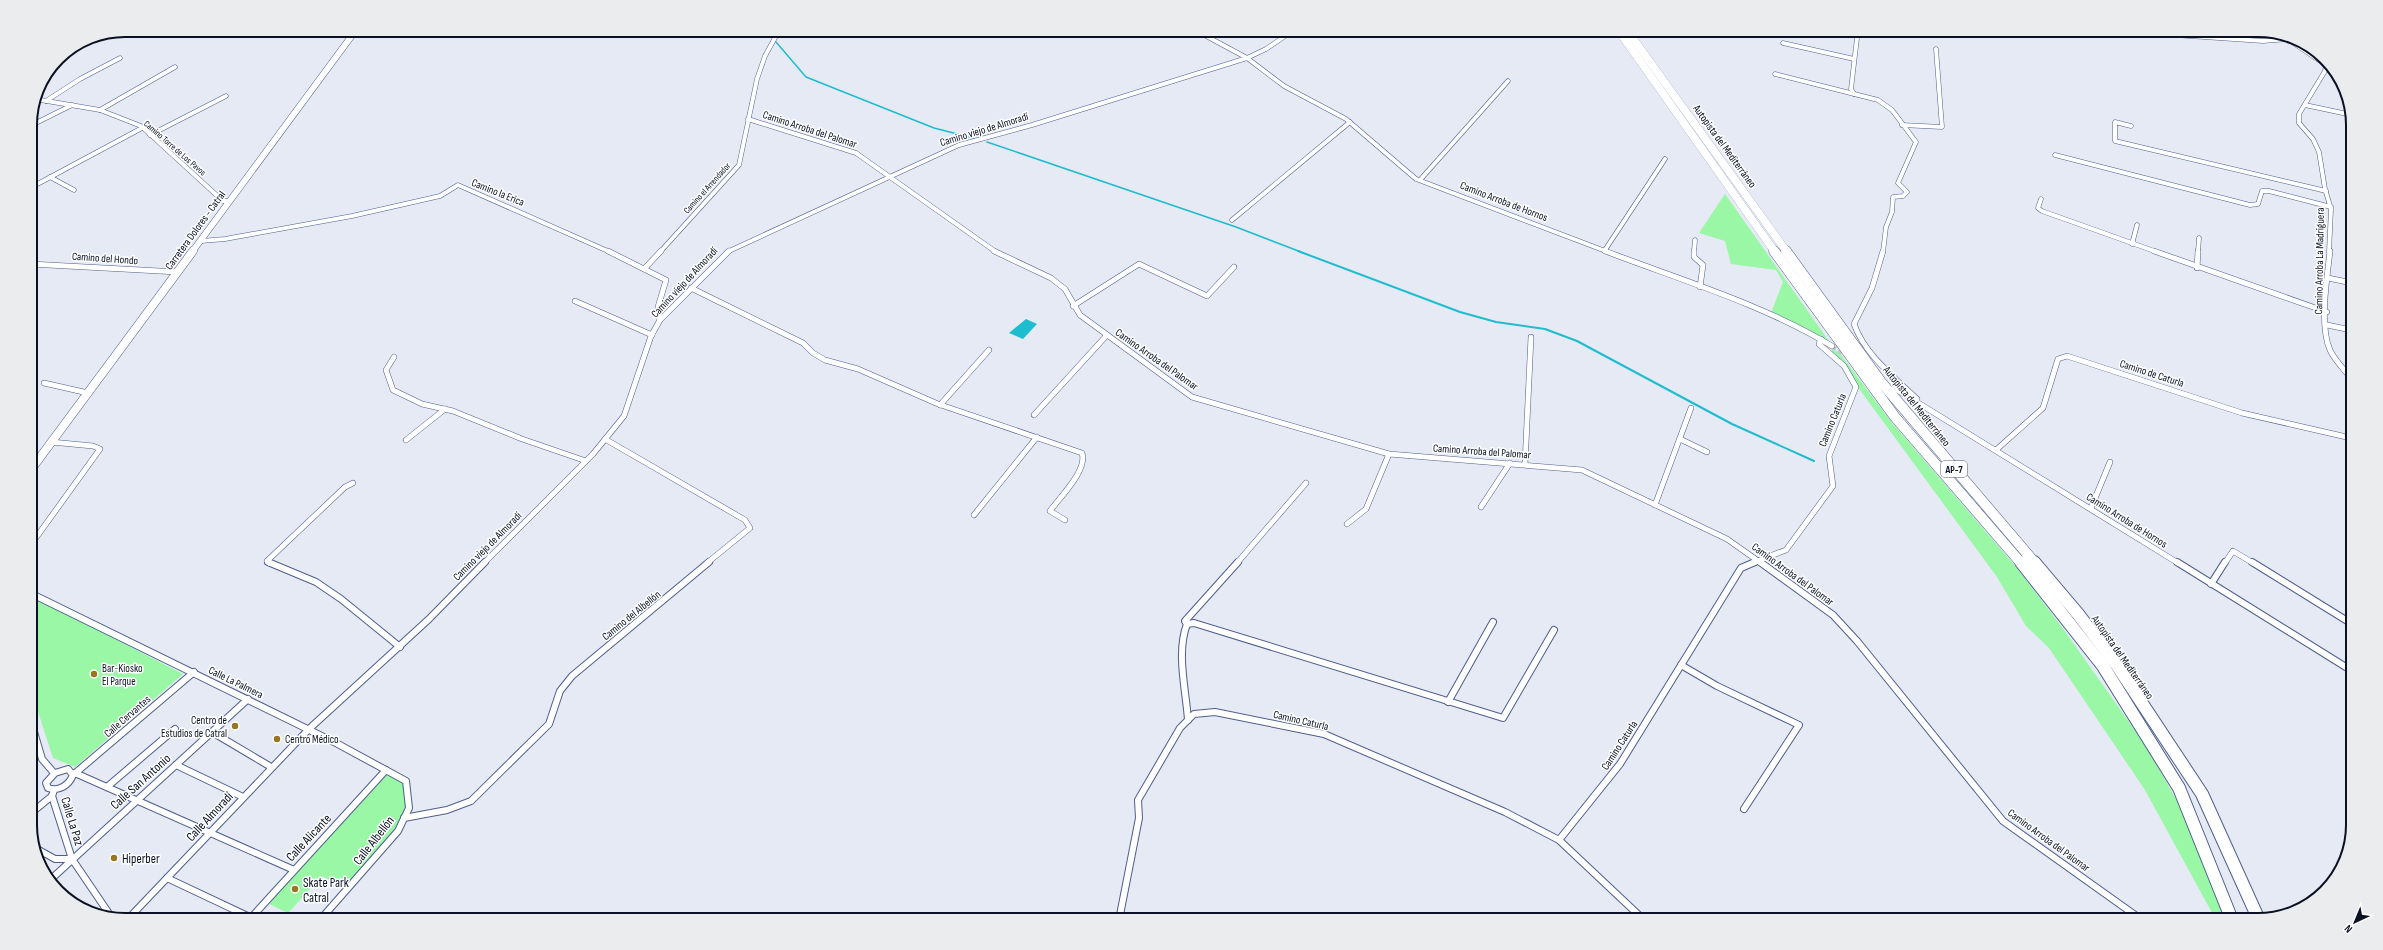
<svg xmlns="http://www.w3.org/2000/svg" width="2383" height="950" font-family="'Sofia Sans Condensed',sans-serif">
	<rect width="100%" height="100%" fill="#e6eaf5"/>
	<g fill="#99f7a6">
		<polygon points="1725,194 1831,344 1771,313 1783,282 1776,270 1731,264 1725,241 1699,233"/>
		<polygon points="1833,349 1841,355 1893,424 2017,568 2064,630 2129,722 2151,755 2189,822 2229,920 2216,920 2145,790 2049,648 2026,626 1997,577 1860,390 1843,361 1831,352"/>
		<polygon points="30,595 183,674 75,767 53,758 30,687"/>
		<polygon points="388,774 404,783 406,809 395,832 344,888 322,876 288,913 267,903"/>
	</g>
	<polygon fill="#1dbcce" points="1026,319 1037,324 1023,339 1009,333"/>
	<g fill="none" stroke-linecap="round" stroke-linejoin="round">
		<g stroke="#1dbcce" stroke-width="1.5">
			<polyline points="776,42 806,77 934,128 973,138"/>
			<polyline points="987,142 1236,227 1301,252"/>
		</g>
		<polyline stroke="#1dbcce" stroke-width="2" points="1298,251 1460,312 1496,322 1545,329 1577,341 1732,424 1814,461"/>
		<polyline stroke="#c5c9d5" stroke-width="5" stroke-dasharray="5 2.5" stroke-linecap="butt" points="1832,346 1847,356"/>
		<g stroke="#4e5f8b" stroke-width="5">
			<g id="street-far2">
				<polyline points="344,30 355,32"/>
				<polyline points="766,30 776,36"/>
				<polyline points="1195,30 1247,58 1284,86 1346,119 1416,179 1608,252"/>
				<polyline points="1845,30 1856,32 1857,38 1851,89 1854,94"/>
				<polyline points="2101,30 2263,41 2288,39"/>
				<polyline points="2280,34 2326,65 2325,71 2299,114 2299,123 2313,139 2319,152 2325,189 2331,209 2329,252"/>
				<polyline points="1783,43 1854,59"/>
				<polyline points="1775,74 1878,100 1892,110 1916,142 1898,183 1907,192 1903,196 1893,197 1892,212 1886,227 1883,252"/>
				<polyline points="35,99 100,110 141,126 223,201 230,201"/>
				<polyline points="46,101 80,79 120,58"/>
				<polyline points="2305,105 2352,115"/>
				<polyline points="100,110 175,67"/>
				<polyline points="748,119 856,153 996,252"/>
				<polyline points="1902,125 1942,127 1936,49"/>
				<polyline points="30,126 72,105"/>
				<polyline points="2131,126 2115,122 2115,141 2326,191"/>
				<polyline points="150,135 226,96"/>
				<polyline points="2055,155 2250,205 2258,204 2262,191 2269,191 2331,207"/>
				<polyline points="50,177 74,190"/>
				<polyline points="1420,180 1508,81"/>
				<polyline points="30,188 142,128"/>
				<polyline points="2041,199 2038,208 2042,211 2157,252"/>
				<polyline points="1232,220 1350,122"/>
				<polyline points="201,241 225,239 352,216 440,196 458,185 610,252"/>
				<polyline points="2132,244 2137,225"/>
				<polyline points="1605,250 1665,159"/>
				<polyline points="660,252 739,165 757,79 765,56 776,36 776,30"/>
				<polyline points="727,252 959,145 1032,125 1247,58 1266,49 1294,30"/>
				<polyline points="1694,252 1695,240"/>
				<polyline points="2198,252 2199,238"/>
			</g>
		</g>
		<g stroke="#4e5f8b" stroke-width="6">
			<g id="street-far1">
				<polyline points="608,251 666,280 658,307 660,320"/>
				<polyline points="994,251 1051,278 1065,289 1080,315 1192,397 1389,454 1582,470 1727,539 1761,563"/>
				<path d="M1605,251C1681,280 1762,304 1832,346"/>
				<polyline points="1694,251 1694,257 1703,265 1700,287"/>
				<path d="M1883,251L1872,288L1854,324C1865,355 1894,377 1917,399"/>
				<polyline points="2154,251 2327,312"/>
				<path d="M2330,251C2327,279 2319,325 2330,350C2335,361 2344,369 2351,378"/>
				<polyline points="30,264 178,272"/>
				<polyline points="645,268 661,251"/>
				<polyline points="2197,268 2198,251"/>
				<polyline points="2328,278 2352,283"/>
				<path d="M691,288L803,343L813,353L825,360L858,369L938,404L1082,453C1088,470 1060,497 1050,511L1065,520"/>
				<polyline points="575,301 652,335"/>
				<polyline points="1073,306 1139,264 1207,296 1234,267"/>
				<polyline points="2327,325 2351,330"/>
				<polyline points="394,357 386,370 393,390 422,404 453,411 522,439 586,461"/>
				<polyline points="44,383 88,393"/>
				<polyline points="1894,388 2178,563"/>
				<polyline points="940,405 989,350"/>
				<polyline points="1034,415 1107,335"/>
				<polyline points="605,439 745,520 750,528 707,563"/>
				<polyline points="1680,439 1707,452"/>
				<polyline points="406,440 445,409"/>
				<polyline points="1996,450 2043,408 2058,359 2067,356 2242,413 2351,438"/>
				<polyline points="1525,464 1531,337"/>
				<polyline points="1655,505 1691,408"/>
				<polyline points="1481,507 1510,463"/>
				<polyline points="2091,508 2110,462"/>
				<polyline points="974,515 1037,437"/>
				<polyline points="1347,524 1366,509 1389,454"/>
				<polyline points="30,546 100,449 93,446 51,442"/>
				<polyline points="269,563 267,561 345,487 353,483"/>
				<polyline points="484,563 593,454 624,416 651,336 660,320 729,251"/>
				<polyline points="1237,563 1306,483"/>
				<polyline points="1752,563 1786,550 1833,486 1829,456 1856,387 1844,366 1819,344 1821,339"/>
				<polyline points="2225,563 2233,551 2253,563"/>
			</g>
		</g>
		<g stroke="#4e5f8b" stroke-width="8">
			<g id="street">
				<polyline points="268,562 316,582 341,599 400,647"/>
				<polyline points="1760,562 1833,615 1857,641 2003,821 2142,920"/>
				<polyline points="2177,562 2349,669"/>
				<polyline points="2252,562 2349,622"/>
				<polyline points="2211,584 2225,562"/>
				<polyline points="30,593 336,743 406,781 409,808 398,831 320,920"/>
				<polyline points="1187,624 1185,621 1238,562"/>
				<polyline points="1681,665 1717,686 1799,725 1744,809"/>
				<polyline points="1448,702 1493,622"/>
				<polyline points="30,718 42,759 54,773"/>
				<path d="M1188,720C1186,690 1176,653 1187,624L1194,623L1503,718L1554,630"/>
				<polyline points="212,732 271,767"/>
				<polyline points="176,765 243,797"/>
				<path d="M68,769L73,775C69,785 59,792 48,788L46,783L55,773Z"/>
				<polyline points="75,773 294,870"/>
				<polyline points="73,775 194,672"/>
				<polyline points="107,787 175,729"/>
				<polyline points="54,790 52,796 72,859 112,918"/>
				<polyline points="30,814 52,796"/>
				<polyline points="404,818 447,810 471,801 549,724 560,691 572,676 709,562"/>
				<polyline points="1559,840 1644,920"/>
				<polyline points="37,849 55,859 72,859"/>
				<polyline points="167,878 256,920"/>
				<polyline points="49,881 248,699"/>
				<polyline points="127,920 309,729 429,619 485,562"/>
				<polyline points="249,920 386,770"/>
				<polyline points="1119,920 1139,818 1138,800 1180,728 1194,714 1215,712 1324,734 1505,812 1559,840 1620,764 1741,568 1755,562"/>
			</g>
		</g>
		<g stroke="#4e5f8b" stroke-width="7">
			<polyline id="secondary-far1" points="192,252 356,30"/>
		</g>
		<g stroke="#4e5f8b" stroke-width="9">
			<polyline id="secondary" points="30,471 193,251"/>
		</g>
		<g stroke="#4e5f8b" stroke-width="8">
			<g id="highway-far2">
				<polyline points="1618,30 1775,252"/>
				<polyline points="1627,30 1787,252"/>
			</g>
		</g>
		<g stroke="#4e5f8b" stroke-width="11">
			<g id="highway-far1">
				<polyline points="1774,251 1895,417 2021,563"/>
				<polyline points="1786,251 1881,382 2035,563"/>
			</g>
		</g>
		<g stroke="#4e5f8b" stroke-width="14">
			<g id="highway">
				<polyline points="2021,562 2103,666 2179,788 2232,920"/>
				<polyline points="2034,562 2078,614 2116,664 2202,794 2259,920"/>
			</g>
		</g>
		<use href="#street-far2" stroke="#fff" stroke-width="4"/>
		<use href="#street-far1" stroke="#fff" stroke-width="5"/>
		<use href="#street" stroke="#fff" stroke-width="6"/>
		<use href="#secondary-far1" stroke="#fff" stroke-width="6"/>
		<use href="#secondary" stroke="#fff" stroke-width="8"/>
		<use href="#highway-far2" stroke="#fff" stroke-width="8"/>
		<use href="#highway-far1" stroke="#fff" stroke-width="10"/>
		<use href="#highway" stroke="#fff" stroke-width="12"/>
	</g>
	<g fill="#97771f" stroke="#fff" stroke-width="1.5">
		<circle cx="94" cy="674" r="4"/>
		<circle cx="235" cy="726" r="4"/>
		<circle cx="277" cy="739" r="4"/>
		<circle cx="114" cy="858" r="4"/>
		<circle cx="295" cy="889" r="4"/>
	</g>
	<g text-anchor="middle" stroke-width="3" stroke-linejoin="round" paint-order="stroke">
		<g font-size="9" fill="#0a1122" stroke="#fff">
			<text transform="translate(175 148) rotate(41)" y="3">Camino Torre de Los Pavos</text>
			<text transform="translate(707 188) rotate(-48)" y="3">Camino el Arrendador</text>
		</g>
		<rect fill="#fff" stroke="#545864" stroke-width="1" x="1941" y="461" width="26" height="16" rx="3"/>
		<g font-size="10" font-weight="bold" fill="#0a1122">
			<text x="1954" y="473">AP-7</text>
		</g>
		<g font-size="11" fill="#0a1122" stroke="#fff">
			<text transform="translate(810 129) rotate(18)" y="4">Camino Arroba del Palomar</text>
			<text transform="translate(984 129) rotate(-17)" y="4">Camino viejo de Almoradí</text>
			<text transform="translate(1725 146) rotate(54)" y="4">Autopista del Mediterráneo</text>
			<text transform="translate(498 192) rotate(22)" y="4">Camino la Erica</text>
			<text transform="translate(1504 201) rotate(21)" y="4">Camino Arroba de Hornos</text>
			<text transform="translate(195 230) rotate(-54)" y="4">Carretera Dolores - Catral</text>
			<text transform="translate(105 258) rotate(4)" y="4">Camino del Hondo</text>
			<text transform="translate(2319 261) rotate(-89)" y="4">Camino Arroba La Madriguera</text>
			<text transform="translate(684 282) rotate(-47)" y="4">Camino viejo de Almoradí</text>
			<text transform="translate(1157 359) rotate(35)" y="4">Camino Arroba del Palomar</text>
			<text transform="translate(2152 373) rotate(18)" y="4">Camino de Caturla</text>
			<text transform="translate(1917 406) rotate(51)" y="4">Autopista del Mediterráneo</text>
			<text transform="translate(1832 420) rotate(-68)" y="4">Camino Caturla</text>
			<text transform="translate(1482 451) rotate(4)" y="4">Camino Arroba del Palomar</text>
			<text transform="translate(2127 520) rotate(32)" y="4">Camino Arroba de Hornos</text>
			<text transform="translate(487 546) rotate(-45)" y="4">Camino viejo de Almoradí</text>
			<text transform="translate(1793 574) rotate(36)" y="4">Camino Arroba del Palomar</text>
			<text transform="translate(631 615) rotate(-39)" y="4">Camino del Albellón</text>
			<text transform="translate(2123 657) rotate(55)" y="4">Autopista del Mediterráneo</text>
			<text transform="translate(236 682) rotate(26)" y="4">Calle La Palmera</text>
			<text transform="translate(127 716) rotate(-41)" y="4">Calle Cervantes</text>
			<text transform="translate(1301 720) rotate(13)" y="4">Camino Caturla</text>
			<text transform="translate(1619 745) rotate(-57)" y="4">Camino Caturla</text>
			<text transform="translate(2049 840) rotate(36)" y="4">Camino Arroba del Palomar</text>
		</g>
		<g font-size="11" fill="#0a1122" stroke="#fff" text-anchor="start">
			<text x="102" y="672">Bar-Kiosko<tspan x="102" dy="13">El Parque</tspan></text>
			<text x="227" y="724" text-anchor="end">Centro de<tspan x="227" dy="13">Estudios de Catral</tspan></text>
			<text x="285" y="743">Centro Médico</text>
		</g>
		<g font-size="13" fill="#0a1122" stroke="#fff">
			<text transform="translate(140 781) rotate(-42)" y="5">Calle San Antonio</text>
			<text transform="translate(209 816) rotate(-47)" y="5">Calle Almoradí</text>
			<text transform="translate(73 821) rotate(73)" y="5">Calle La Paz</text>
			<text transform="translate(308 837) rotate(-47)" y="5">Calle Alicante</text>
			<text transform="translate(373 840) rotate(-52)" y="5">Calle Albellón</text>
		</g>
		<g font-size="13" fill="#0a1122" stroke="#fff" text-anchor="start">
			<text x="122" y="863">Hiperber</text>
			<text x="303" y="887">Skate Park<tspan x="303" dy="15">Catral</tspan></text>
		</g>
	</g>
	<path d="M0 0H2383V950H0ZM125 37H2258A88 88 0 0 1 2346 125V825A88 88 0 0 1 2258 913H125A88 88 0 0 1 37 825V125A88 88 0 0 1 125 37Z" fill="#ebeced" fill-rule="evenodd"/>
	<path fill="none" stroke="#0a1122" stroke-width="2" d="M125 37H2258A88 88 0 0 1 2346 125V825A88 88 0 0 1 2258 913H125A88 88 0 0 1 37 825V125A88 88 0 0 1 125 37Z"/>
	<g transform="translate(2355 922) rotate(224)" stroke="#ffffff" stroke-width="3" paint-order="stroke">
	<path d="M0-3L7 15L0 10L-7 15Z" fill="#0a1122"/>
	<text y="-6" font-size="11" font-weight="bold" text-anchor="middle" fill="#0a1122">N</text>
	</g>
</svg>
